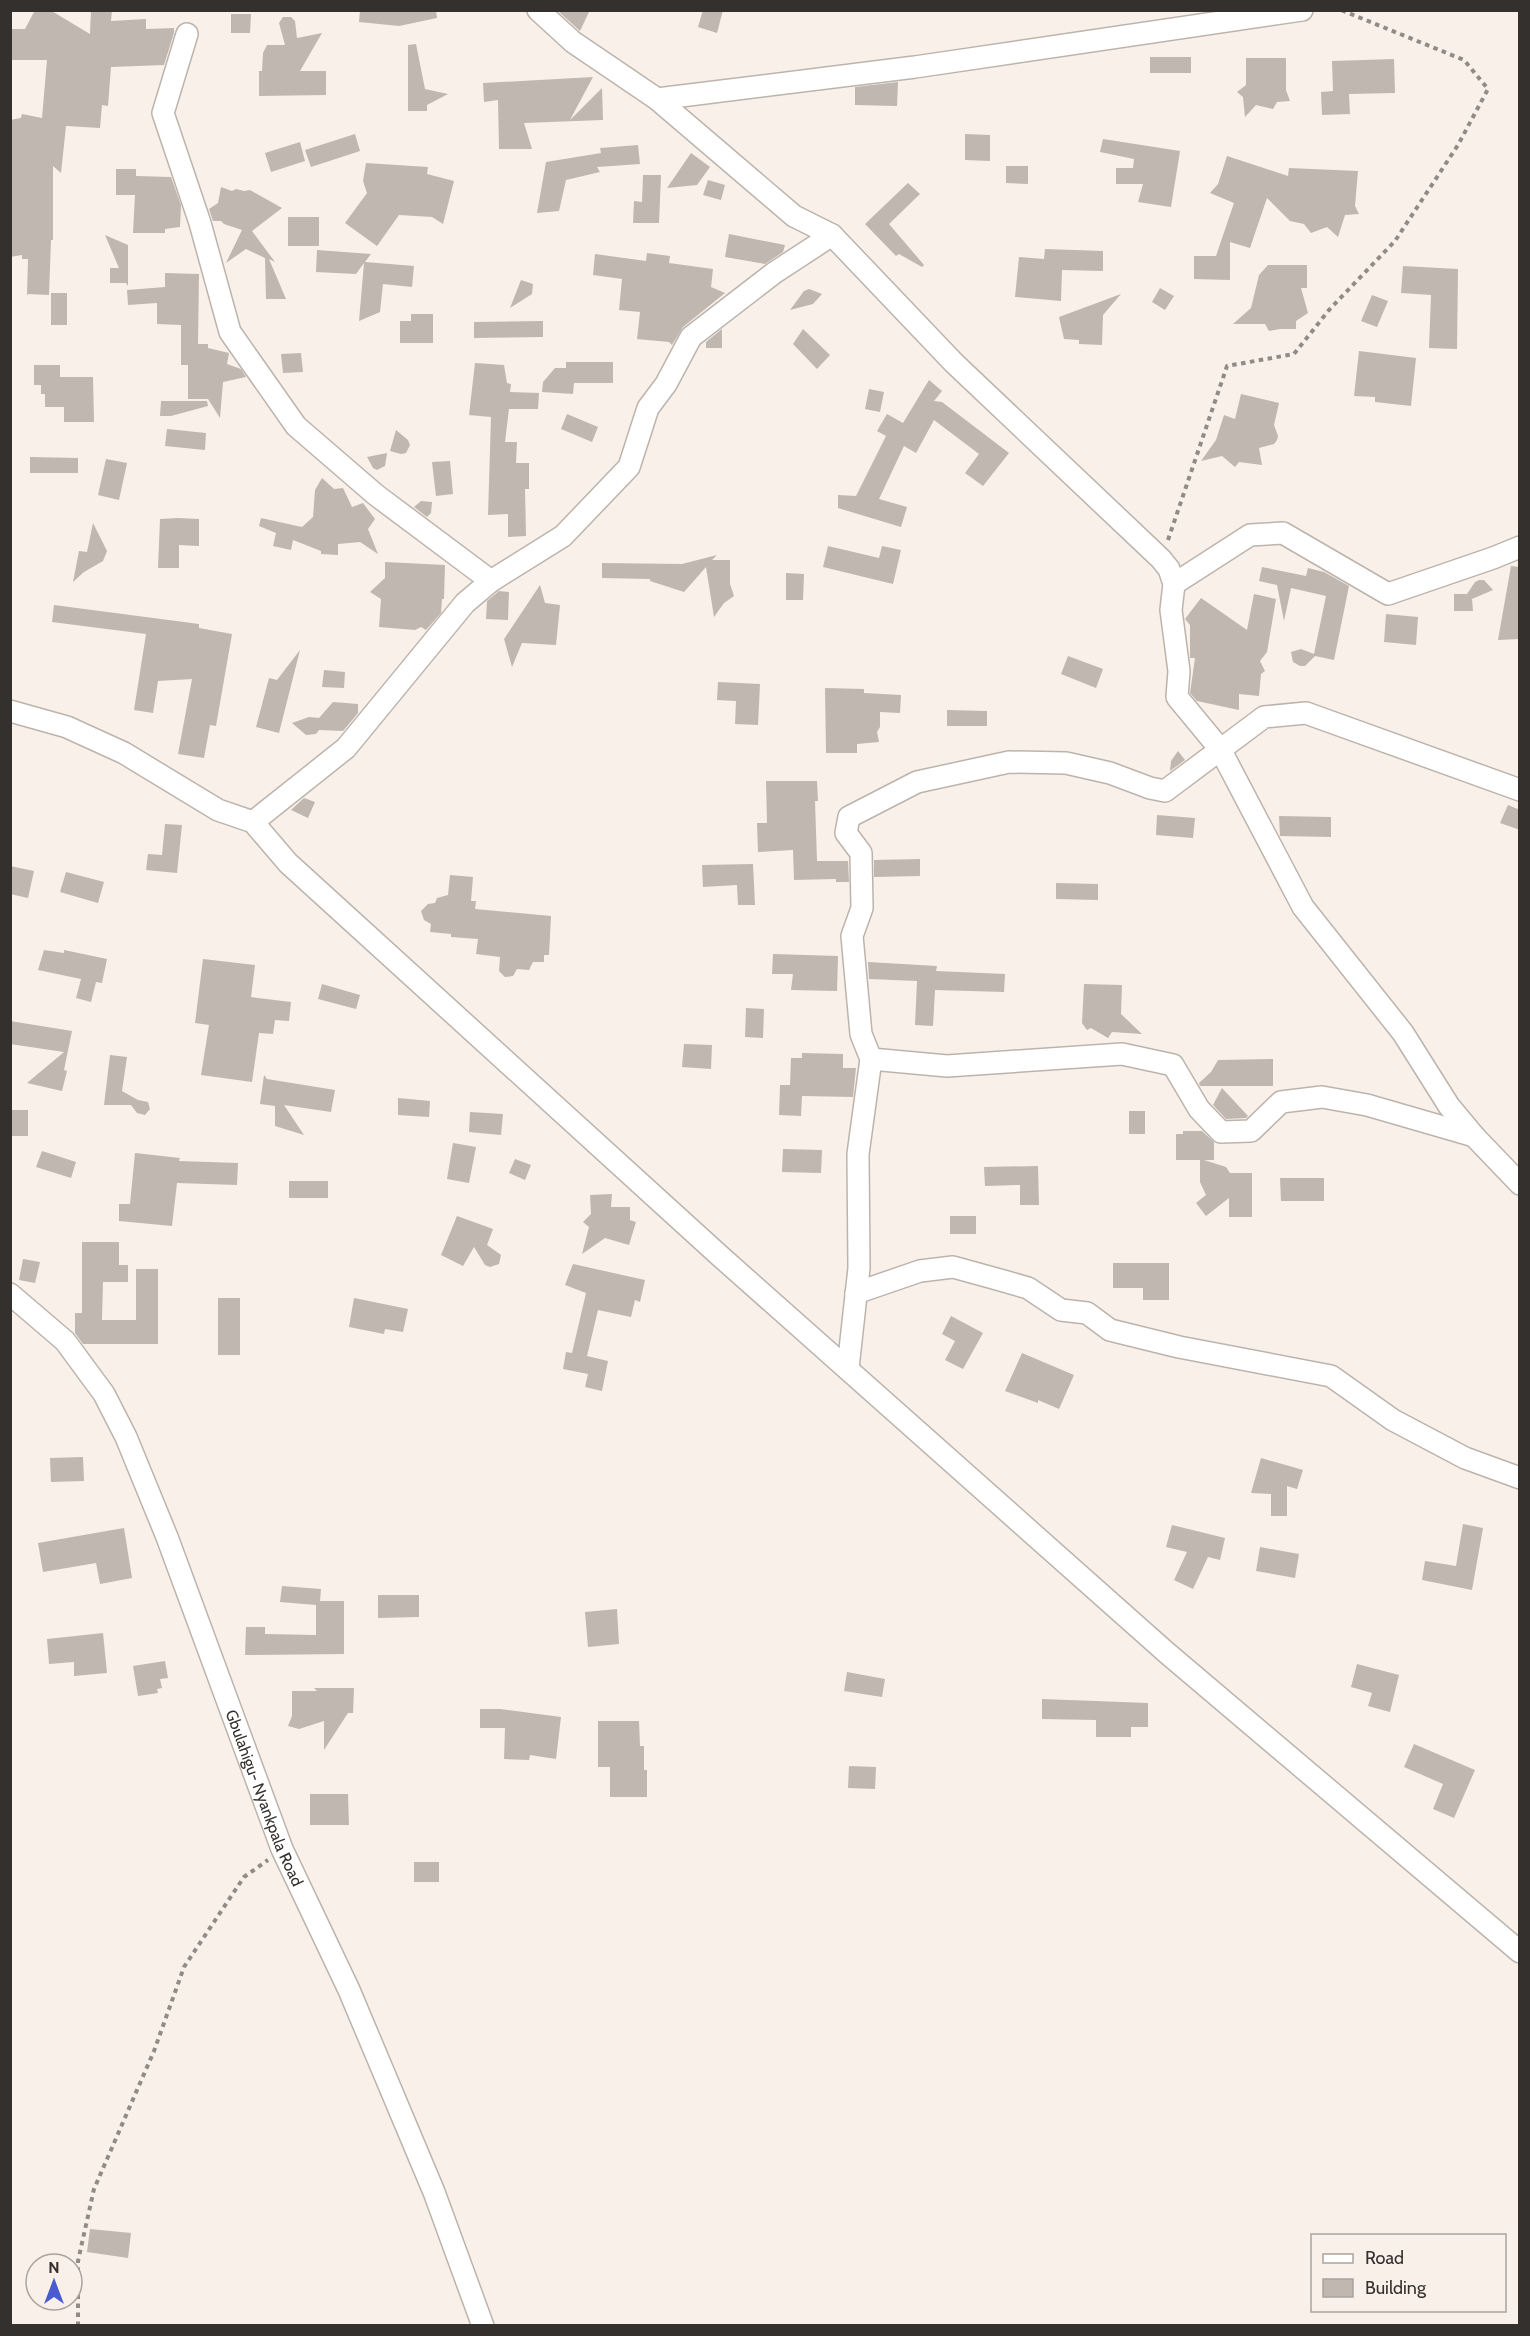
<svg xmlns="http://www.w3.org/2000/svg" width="1530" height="2336" font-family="Cabin,sans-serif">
	<rect width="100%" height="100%" fill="#f9f0e9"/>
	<g fill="#c0b7b0">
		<polygon points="35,10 50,10 90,34 91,10 112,10 111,21 146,19 146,29 174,28 174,33 164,65 111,67 108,106 102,105 100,128 66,126 61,173 53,166 53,240 51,240 49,295 28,294 27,296 28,259 22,259 22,255 10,257 10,120 21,118 22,114 42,118 47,60 10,60 10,29 25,29"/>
		<polygon points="360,10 436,10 437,18 399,26 359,22"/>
		<polygon points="557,10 590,10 580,31"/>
		<polygon points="703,10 723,10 717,33 698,27"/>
		<polygon points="231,14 251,14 250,33 231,33"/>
		<polygon points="283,17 291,17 295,21 297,38 322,33 300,71 326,71 326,95 259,96 259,71 262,71 263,53 267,45 285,45 279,23"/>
		<polygon points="416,44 425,89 448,94 427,105 427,111 408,111 408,45"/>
		<rect x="1150" y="57" width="41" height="16"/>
		<polygon points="1246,58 1286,58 1286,90 1290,101 1277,102 1273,109 1256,105 1245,117 1243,97 1237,92 1246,85"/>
		<polygon points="1394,59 1395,93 1349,94 1350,114 1322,115 1321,92 1333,91 1332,61"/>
		<polygon points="593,77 570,120 602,88 603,120 524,123 532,149 499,149 498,100 484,102 483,83"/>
		<polygon points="898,82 897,106 855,105 855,87"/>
		<polygon points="355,134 360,151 311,167 305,150"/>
		<polygon points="965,134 990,135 990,161 965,160"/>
		<polygon points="1103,139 1180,151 1171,207 1138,202 1143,184 1116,184 1116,168 1133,168 1134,159 1100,152"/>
		<polygon points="300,142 305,161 271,172 265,153"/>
		<polygon points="638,145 640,164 597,167 600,172 566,180 559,211 537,213 546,162 601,153 600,148"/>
		<polygon points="691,153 710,167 697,185 667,188"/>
		<polygon points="1227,156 1288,176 1289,168 1358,171 1355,206 1359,214 1345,215 1338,237 1327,227 1311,233 1304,224 1290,221 1267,198 1250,248 1230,242 1230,280 1194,279 1194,256 1216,256 1234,203 1210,193 1218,184"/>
		<polygon points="366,163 428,167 427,174 454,181 443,224 432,217 399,215 377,246 345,223 367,193 363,181"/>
		<polygon points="1006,166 1028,166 1028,184 1006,183"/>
		<polygon points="116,169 136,169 136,176 171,177 181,205 180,227 165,229 165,233 133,233 135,195 116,195"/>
		<polygon points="643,175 661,175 659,223 633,223 634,201 642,202"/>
		<polygon points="708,180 725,185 721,200 703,195"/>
		<polygon points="908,183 920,194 889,224 924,265 922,267 899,254 896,256 865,224"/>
		<polygon points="221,187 232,191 236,189 244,191 250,190 282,208 252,231 275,262 269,259 286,299 266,299 265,258 246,249 226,263 242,230 224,224 221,221 213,221 209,209 218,203"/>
		<rect x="288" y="217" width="31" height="29"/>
		<polygon points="729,234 785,245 783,252 765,264 725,257"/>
		<polygon points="105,235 128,245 128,286 126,283 110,283 110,268 119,268"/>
		<polygon points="1045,249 1103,251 1103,271 1062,270 1061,301 1015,297 1019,257 1044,259"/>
		<polygon points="317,250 371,254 365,262 414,266 412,287 383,284 380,312 359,321 364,263 356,274 316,272"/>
		<polygon points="647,253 670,256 669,263 713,269 711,287 725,293 683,327 672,345 669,342 637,339 640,312 619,310 622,279 593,275 595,254 646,261"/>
		<polygon points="1268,265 1307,265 1307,288 1301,288 1308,313 1296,321 1296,329 1280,329 1269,331 1265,324 1233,324 1251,308 1259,275"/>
		<polygon points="1403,266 1458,269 1457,349 1429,348 1431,295 1401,293"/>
		<polygon points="165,273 199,274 198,344 208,344 208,348 229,353 227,364 241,369 246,377 223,382 220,418 208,399 188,399 188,365 181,365 181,325 157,324 157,303 128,305 127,290 165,287"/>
		<polygon points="521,280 533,284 532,294 510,308"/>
		<polygon points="1160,288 1174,296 1165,310 1152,302"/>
		<polygon points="809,289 822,294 813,304 790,310 804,291"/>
		<rect x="51" y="293" width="16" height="32"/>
		<polygon points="1121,294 1103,315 1102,345 1079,344 1079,340 1064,339 1059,317"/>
		<polygon points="1372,295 1388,301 1377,327 1361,321"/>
		<polygon points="411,314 433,314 433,343 400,343 400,321 411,321"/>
		<polygon points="543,321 543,337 474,338 474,322"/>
		<polygon points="722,329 722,348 706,348 706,342"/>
		<polygon points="803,329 830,355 817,369 793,344"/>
		<polygon points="1359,351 1416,358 1411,406 1375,402 1375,397 1354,396"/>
		<polygon points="301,353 303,372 283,373 281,354"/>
		<polygon points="566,362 613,362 613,383 574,383 573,394 542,392 543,382 555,368 566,368"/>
		<polygon points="475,363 504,365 507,383 511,384 510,392 539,393 538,409 509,409 505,442 517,442 516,463 529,463 529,489 525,489 526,536 508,537 508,514 488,515 491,417 469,415"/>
		<polygon points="34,365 60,365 60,377 93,377 94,422 64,422 64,407 45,407 45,394 41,394 41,385 34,385"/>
		<polygon points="929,380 942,391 934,401 942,402 1009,453 983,486 965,473 979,454 934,420 916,453 904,446 879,499 907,507 901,527 838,508 838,495 856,496 886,436 877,431 887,414 903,423"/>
		<polygon points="869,389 884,392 880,412 865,409"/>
		<polygon points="1241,394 1279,403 1274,425 1278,436 1277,440 1274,444 1259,448 1262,465 1239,462 1235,467 1222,456 1201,461 1216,440 1224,415 1235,419"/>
		<polygon points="161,401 207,401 208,406 171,416 160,416"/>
		<polygon points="567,414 598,427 592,442 561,429"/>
		<polygon points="167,429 206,433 205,450 165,446"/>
		<polygon points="396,430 408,440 410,445 406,453 401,454 390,451"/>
		<polygon points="387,453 385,466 377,470 373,468 367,457"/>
		<polygon points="30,457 78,458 78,473 30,473"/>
		<polygon points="106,459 127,463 119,500 98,495"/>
		<polygon points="450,461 453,494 436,496 432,462"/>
		<polygon points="322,478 334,489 343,488 352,507 363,503 375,519 368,529 378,554 360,542 338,544 338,555 321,554 321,551 293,540 291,550 273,546 276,533 259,526 261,518 302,527 313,517 315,490"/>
		<polygon points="421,501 432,502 431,513 427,517 414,507"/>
		<polygon points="178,518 199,519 199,546 179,545 179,568 158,568 160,519"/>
		<polygon points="93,523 107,551 103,561 84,572 73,582 79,551 87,552"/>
		<polygon points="828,546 879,558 882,546 901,550 893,584 823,567"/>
		<polygon points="717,555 712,560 730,560 730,584 734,596 724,603 714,617 706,567 684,592 650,581 650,579 602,578 602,563 682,564"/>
		<polygon points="385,562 445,565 444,599 442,599 441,613 426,630 421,627 415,630 379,627 381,599 370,592 385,578"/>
		<polygon points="1511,566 1520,567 1520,639 1498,640"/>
		<polygon points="1262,567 1306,576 1308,568 1324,572 1349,586 1334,660 1315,656 1305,666 1300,666 1293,662 1291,652 1301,649 1314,654 1326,596 1291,588 1284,621 1277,585 1259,581"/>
		<polygon points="786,573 804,574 803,600 786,600"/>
		<polygon points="1479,580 1484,580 1493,590 1472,599 1473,611 1454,611 1454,594 1467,594 1475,582"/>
		<polygon points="540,585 545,603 560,605 556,645 522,643 512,667 504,639"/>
		<polygon points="499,591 509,592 508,620 486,619 487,601"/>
		<polygon points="1254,594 1276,599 1267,652 1260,661 1265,671 1261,674 1259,696 1239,694 1239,710 1197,701 1190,693 1195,658 1190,658 1190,625 1185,619 1201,598 1247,630"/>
		<polygon points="54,605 199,624 199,628 232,634 216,726 210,725 204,758 178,754 192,679 158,681 153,713 134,710 146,634 52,622"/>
		<polygon points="1386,614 1418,617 1416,645 1384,642"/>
		<polygon points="300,650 279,733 256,727 269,678 277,680"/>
		<polygon points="1068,656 1103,669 1096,688 1061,674"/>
		<polygon points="324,670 345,672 344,688 322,687"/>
		<polygon points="718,682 760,684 758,725 735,724 736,701 717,700"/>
		<polygon points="825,688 864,689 864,693 901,695 900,713 880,712 880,727 877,732 879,742 857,744 857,753 826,753"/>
		<polygon points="333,702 358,704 358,713 343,731 319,730 316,734 306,735 292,723 309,717 319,718"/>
		<polygon points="947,710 987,711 987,726 947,726"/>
		<polygon points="1178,751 1185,760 1170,771 1171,761"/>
		<polygon points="766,781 817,781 818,801 815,801 817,861 848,861 849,882 836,882 836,879 794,880 793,850 758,852 757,823 767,823"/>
		<polygon points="304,798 315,802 308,818 291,810"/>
		<polygon points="1508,805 1520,810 1520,830 1500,823"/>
		<polygon points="1157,815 1195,818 1193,838 1156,835"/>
		<polygon points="1279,816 1331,817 1331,837 1280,836"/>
		<polygon points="165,824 182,825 177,873 146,870 148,854 162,855"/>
		<polygon points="920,859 920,876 874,877 874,860"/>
		<polygon points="753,864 755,905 738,905 737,885 703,887 702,865"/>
		<polygon points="10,866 34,871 28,898 10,894"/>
		<polygon points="66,872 104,882 98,903 60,892"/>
		<polygon points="450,875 473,877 471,901 476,901 475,909 551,916 549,955 544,955 544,962 533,962 529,970 517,969 513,976 505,977 499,971 500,957 476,954 478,939 451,937 451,934 430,932 431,924 424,920 421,911 428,904 435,903 437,898 448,895"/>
		<polygon points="1056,883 1098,884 1098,900 1056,899"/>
		<polygon points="44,950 64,953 64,950 107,959 102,983 96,982 91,1002 76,998 81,979 38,970"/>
		<polygon points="773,954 838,956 837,991 791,990 793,974 772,974"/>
		<polygon points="203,959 255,965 251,997 291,1002 289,1021 275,1020 273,1034 259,1033 252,1082 201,1075 209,1025 195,1023"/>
		<polygon points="868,962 937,966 936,971 1005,974 1004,992 935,990 933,1026 915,1025 917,981 869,979"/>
		<polygon points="322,984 360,995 356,1009 318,999"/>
		<polygon points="1084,984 1122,985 1121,1014 1142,1034 1112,1032 1108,1038 1091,1028 1087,1030 1082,1023"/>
		<polygon points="746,1008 764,1009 763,1038 745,1037"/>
		<polygon points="10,1021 72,1031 64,1070 67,1071 62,1091 27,1083 64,1052 10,1044"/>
		<polygon points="684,1044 712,1045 711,1069 682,1067"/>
		<polygon points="802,1053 843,1054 843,1068 856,1068 853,1097 802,1096 801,1116 779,1115 780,1085 790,1085 791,1058 802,1058"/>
		<polygon points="110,1055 127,1057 122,1091 138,1100 148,1102 150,1109 145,1115 137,1113 131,1105 104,1105"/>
		<polygon points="1273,1059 1273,1086 1200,1086 1199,1083 1211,1072 1218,1060"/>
		<polygon points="264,1075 267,1079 335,1090 331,1112 284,1105 304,1135 275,1126 275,1106 260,1104"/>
		<polygon points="1222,1088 1248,1116 1246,1118 1226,1119 1213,1105"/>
		<polygon points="398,1098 430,1101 429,1117 398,1115"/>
		<rect x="10" y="1110" width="18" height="26"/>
		<rect x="1129" y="1111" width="16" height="23"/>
		<polygon points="470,1112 503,1114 501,1135 469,1132"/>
		<polygon points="1183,1131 1202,1131 1214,1142 1214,1160 1204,1160 1226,1167 1230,1173 1252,1173 1252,1217 1229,1217 1229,1198 1206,1216 1196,1203 1206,1195 1200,1182 1200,1160 1176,1160 1176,1134 1183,1134"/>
		<polygon points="453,1143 476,1147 469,1183 447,1179"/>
		<polygon points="783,1149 822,1150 821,1173 782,1172"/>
		<polygon points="42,1151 76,1162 71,1178 36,1167"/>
		<polygon points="135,1153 180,1158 179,1161 238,1163 237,1185 177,1183 172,1226 119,1221 119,1204 130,1204"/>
		<polygon points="515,1159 531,1165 525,1180 509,1173"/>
		<polygon points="1038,1166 1039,1205 1020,1205 1020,1185 985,1186 984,1167"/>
		<polygon points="1280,1178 1324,1178 1324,1201 1281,1201"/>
		<rect x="289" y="1181" width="39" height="17"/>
		<polygon points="612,1194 611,1207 630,1207 630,1220 636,1222 629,1245 605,1238 582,1254 589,1227 583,1222 591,1214 590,1195"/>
		<polygon points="457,1216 493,1229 487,1245 501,1255 499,1264 490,1267 485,1265 474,1247 463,1266 441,1255"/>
		<rect x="950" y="1216" width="26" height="18"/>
		<polygon points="82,1242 119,1242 119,1265 128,1265 128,1282 103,1282 102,1320 136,1320 136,1269 158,1269 158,1344 83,1344 75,1333 75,1313 82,1313"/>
		<polygon points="23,1259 40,1262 35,1283 19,1280"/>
		<polygon points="1113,1263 1169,1263 1169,1300 1143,1300 1143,1288 1113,1288"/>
		<polygon points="573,1264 645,1280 640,1302 635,1300 631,1317 598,1310 587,1356 608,1361 602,1391 585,1387 588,1374 563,1369 566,1352 572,1353 586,1293 565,1285"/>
		<rect x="218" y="1298" width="22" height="57"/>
		<polygon points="354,1298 408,1309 403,1332 385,1329 384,1334 349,1327"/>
		<polygon points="951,1316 983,1333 963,1369 945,1360 955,1341 942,1334"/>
		<polygon points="1022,1353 1074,1375 1059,1409 1038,1400 1038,1403 1005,1391"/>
		<polygon points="83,1457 84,1481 51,1482 50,1458"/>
		<polygon points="1261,1458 1303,1470 1297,1489 1287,1486 1287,1516 1271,1516 1271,1494 1251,1493"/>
		<polygon points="1463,1524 1483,1528 1472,1590 1422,1580 1425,1561 1456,1566"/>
		<polygon points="1172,1525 1225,1538 1220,1560 1208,1557 1193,1589 1174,1580 1187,1552 1166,1547"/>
		<polygon points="124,1528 132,1578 100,1584 96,1563 43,1572 38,1543"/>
		<polygon points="1260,1547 1299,1554 1295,1578 1256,1571"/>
		<polygon points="282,1586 321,1589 320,1601 344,1601 344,1654 245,1655 246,1627 265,1627 265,1634 316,1635 316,1605 280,1602"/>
		<polygon points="378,1595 419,1595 419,1617 378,1618"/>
		<polygon points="617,1609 619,1644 588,1647 585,1612"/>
		<polygon points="103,1633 107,1673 74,1676 74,1662 49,1664 47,1639"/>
		<polygon points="165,1661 168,1678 160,1679 162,1688 157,1689 158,1693 138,1696 133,1666"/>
		<polygon points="1357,1664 1399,1675 1390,1712 1368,1706 1372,1693 1351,1687"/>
		<polygon points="847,1672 885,1679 882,1697 844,1691"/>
		<polygon points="314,1688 354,1688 353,1713 348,1713 324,1750 324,1721 299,1729 288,1726 292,1716 292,1691 317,1691"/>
		<polygon points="1042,1699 1148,1703 1148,1727 1131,1727 1131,1737 1096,1737 1096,1720 1042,1719"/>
		<polygon points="480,1709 500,1709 561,1717 556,1759 530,1755 529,1760 504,1759 505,1728 480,1728"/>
		<polygon points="598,1721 639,1721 640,1746 644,1746 644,1770 647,1770 647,1797 610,1797 610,1767 598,1767"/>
		<polygon points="1414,1744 1475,1770 1454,1818 1433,1809 1443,1784 1404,1767"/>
		<polygon points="849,1766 876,1767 875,1789 848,1788"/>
		<polygon points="310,1794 348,1794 349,1825 310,1825"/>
		<rect x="414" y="1862" width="25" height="20"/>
		<polygon points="90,2229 131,2233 128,2258 87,2252"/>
	</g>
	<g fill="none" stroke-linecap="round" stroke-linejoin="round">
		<g stroke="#bcb4ac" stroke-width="24">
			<g id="minor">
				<polyline points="538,10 573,42 657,99 794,216 832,235 954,363 1161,559 1169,569 1174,584 1171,610 1179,671 1177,697 1220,749 1303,907 1403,1033 1449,1106 1474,1136 1520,1184"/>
				<polyline points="187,34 163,113 200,223 230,332 296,426 376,495 491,581"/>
				<polyline points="657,99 915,67 1302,10"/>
				<polyline points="1174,584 1250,535 1283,533 1388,594 1493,558 1520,547"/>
				<polyline points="10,711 67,727 124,753 218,810 253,822 288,863 720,1256 1167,1653 1520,1952"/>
				<polyline points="253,822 346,748 465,603 491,581 563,536 629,467 648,408 666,384 691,337 774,273 832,235"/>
				<polyline points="1474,1136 1367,1105 1322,1097 1281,1102 1251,1131 1221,1132 1199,1109 1173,1065 1122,1054 947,1066 871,1059 861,1034 852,936 862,908 861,853 846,833 849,817 917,782 1009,762 1066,763 1110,773 1150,788 1165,791 1264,717 1306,713 1520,790"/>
				<polyline points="856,1293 920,1271 953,1267 993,1278 1028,1288 1061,1310 1087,1313 1110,1330 1179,1347 1331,1376 1393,1420 1465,1458 1520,1478"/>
				<path id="s1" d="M10,1294L65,1341L104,1394L126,1437L167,1537L282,1849L349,1990L434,2192L483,2326"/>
				<polyline points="848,1368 859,1268 858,1154 871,1059"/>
			</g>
		</g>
		<g stroke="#918b86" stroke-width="4" stroke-dasharray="4.5 4.5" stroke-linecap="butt">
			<polyline points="1168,540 1227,366 1294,354 1329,310 1395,241 1458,145 1488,89 1464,60 1341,10"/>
			<polyline points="78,2326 78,2261 94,2189 154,2051 184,1967 244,1877 268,1860"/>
		</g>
		<use href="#minor" stroke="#fff" stroke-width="21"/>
	</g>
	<g text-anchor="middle" stroke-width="4.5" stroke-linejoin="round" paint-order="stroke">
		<g font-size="16" fill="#33302d" stroke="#f9f0e9">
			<text dy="6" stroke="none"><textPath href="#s1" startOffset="573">Gbulahigu- Nyankpala Road</textPath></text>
		</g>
	</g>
	<rect width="1530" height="2336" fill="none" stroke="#33302d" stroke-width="24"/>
	<rect x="1311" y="2234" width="195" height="78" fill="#f9f0e9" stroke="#aaa39e" stroke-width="1.5"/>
	<rect x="1323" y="2254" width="30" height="9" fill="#ffffff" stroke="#aaa39e" stroke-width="1.5"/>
	<text x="1365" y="2264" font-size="18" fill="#33302d">Road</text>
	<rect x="1323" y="2279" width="30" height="18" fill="#c0b7b0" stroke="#aaa39e" stroke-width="1.5"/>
	<text x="1365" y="2294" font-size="18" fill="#33302d">Building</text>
	<g transform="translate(54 2282)"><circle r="28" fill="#f9f0e9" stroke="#aaa39e" stroke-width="1.5"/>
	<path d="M0-4.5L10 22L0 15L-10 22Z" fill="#495bd0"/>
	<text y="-9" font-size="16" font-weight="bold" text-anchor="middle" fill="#33302d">N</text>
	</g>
</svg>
